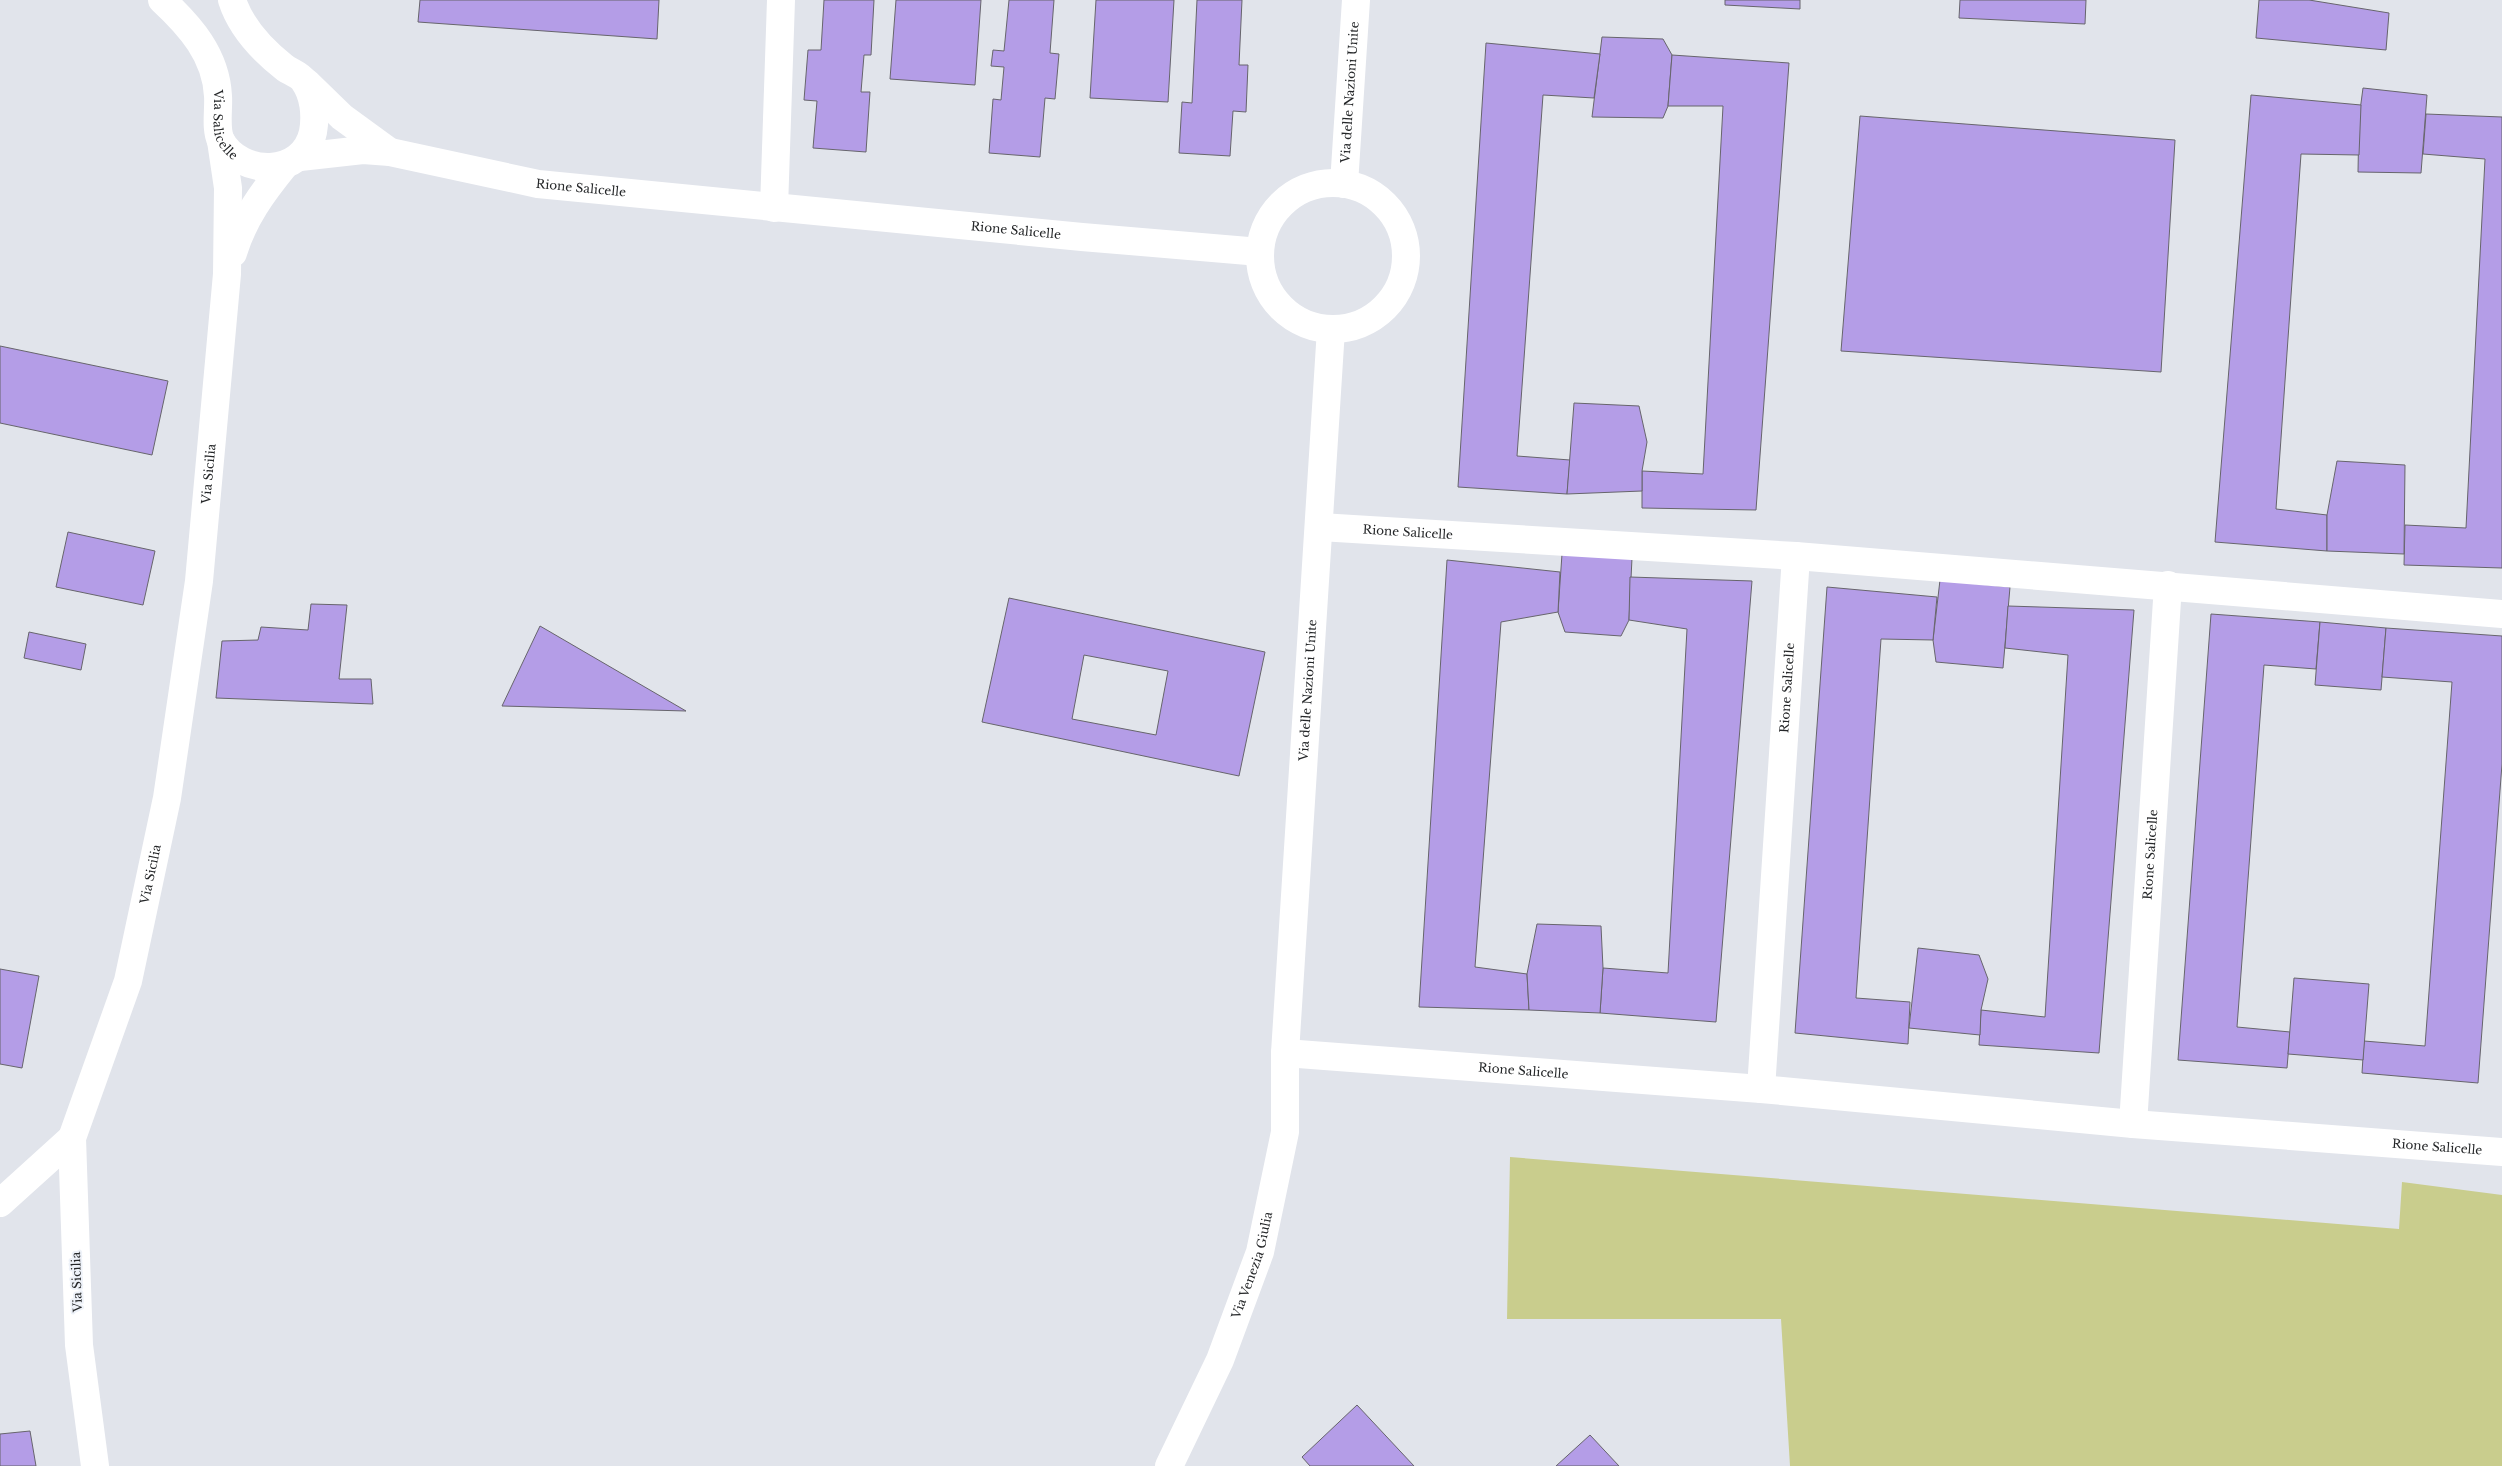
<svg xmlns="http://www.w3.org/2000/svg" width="2502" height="1466" font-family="'Libre Baskerville',serif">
	<rect width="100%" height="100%" fill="#e1e4eb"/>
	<polygon fill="#c9cd8d" points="1510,1157 2399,1229 2402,1182 2502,1195 2502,1466 1790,1466 1781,1319 1507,1319"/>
	<g fill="#b49de7" stroke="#67656c" fill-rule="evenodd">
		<polygon points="420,0 659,0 657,39 418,22"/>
		<polygon points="824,0 874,0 871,55 864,55 861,92 870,92 866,152 813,148 817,101 804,100 808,50 821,50"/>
		<polygon points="896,0 981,0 975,85 890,79"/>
		<polygon points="1009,0 1054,0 1050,53 1059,54 1055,99 1045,98 1040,157 989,153 993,99 1001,100 1004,67 991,66 993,50 1004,51"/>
		<polygon points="1096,0 1174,0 1168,102 1090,98"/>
		<polygon points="1197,0 1242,0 1239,65 1248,65 1246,112 1233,111 1230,156 1179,153 1182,102 1192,103"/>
		<polygon points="1725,0 1800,0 1800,9 1725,5"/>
		<polygon points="1960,0 2086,0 2085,24 1959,18"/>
		<polygon points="2259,0 2309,0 2389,13 2386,50 2256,38"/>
		<polygon points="1602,37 1663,39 1672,55 1668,106 1663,118 1592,117"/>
		<polygon points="1486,43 1600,54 1594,98 1543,95 1517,456 1570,460 1567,494 1458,487"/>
		<polygon points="1672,55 1789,63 1756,510 1642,508 1642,471 1703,474 1723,106 1668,106"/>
		<polygon points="2363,88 2427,95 2421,173 2358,172 2359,118"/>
		<polygon points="2251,95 2361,105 2359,155 2301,154 2276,509 2327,515 2327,551 2215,542"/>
		<polygon points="2426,114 2502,117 2502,568 2404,565 2405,525 2466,528 2485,159 2423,154"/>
		<polygon points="1860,116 2175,140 2161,372 1841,351"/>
		<polygon points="0,346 168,381 152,455 0,423"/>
		<polygon points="1574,403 1639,406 1647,442 1642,471 1642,491 1567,494"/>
		<polygon points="2337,461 2405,465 2404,554 2327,551 2327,515"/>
		<polygon points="68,532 155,551 143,605 56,587"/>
		<polygon points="1562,554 1632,558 1629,620 1621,636 1565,632 1558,612"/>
		<polygon points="1447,560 1560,572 1558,612 1501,622 1475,967 1527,974 1529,1010 1419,1007"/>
		<polygon points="1630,577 1752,581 1716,1022 1600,1013 1603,968 1668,973 1687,629 1629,620"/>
		<polygon points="1940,580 2010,587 2003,668 1936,662 1933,640"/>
		<polygon points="1827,587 1937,597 1933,640 1881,639 1856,998 1910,1002 1908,1044 1795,1033"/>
		<path d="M1009,598L1265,652L1239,776L982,722ZM1084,655L1168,671L1156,735L1072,719Z"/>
		<polygon points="311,604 347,605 339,679 371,679 373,704 216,698 222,641 258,640 261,627 308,630"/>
		<polygon points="2008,606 2134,610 2099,1053 1979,1045 1981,1010 2045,1017 2068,655 2005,648"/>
		<polygon points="2211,614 2320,622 2316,669 2264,665 2237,1027 2290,1032 2287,1068 2178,1060"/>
		<polygon points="2320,622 2386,628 2381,690 2315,685"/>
		<polygon points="540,626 686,711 502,706"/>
		<polygon points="2386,628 2502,636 2502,764 2478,1083 2362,1073 2364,1041 2425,1046 2452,682 2382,677"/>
		<polygon points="29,632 86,644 81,670 24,658"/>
		<polygon points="1537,924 1601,926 1603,968 1600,1013 1529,1010 1527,974"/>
		<polygon points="1918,948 1979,955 1988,979 1981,1010 1980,1035 1909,1028"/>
		<polygon points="0,969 39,976 22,1068 0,1064"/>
		<polygon points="2294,978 2369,984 2363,1060 2288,1054"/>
		<polygon points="1357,1405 1414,1466 1310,1466 1302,1457"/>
		<polygon points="30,1431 36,1466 0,1466 0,1434"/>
		<polygon points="1590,1435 1619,1466 1556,1466"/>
	</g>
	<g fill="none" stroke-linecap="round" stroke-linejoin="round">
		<g stroke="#fff" stroke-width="28">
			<path id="s1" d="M1344,184L1356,0"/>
			<polyline points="774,208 781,0"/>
			<path d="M233,253C243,219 263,192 285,165"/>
			<path id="s2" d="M1320,527L1796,556L2502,614"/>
			<path id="s3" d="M1285,1053L1761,1089L2133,1124L2502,1152"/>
			<path id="s4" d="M1761,1089L1796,556"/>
			<path id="s5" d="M2133,1124L2168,585"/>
			<polyline points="0,1203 72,1138"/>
			<path id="s6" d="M95,1466L79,1345L72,1138L128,981L167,798L199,581L227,274L228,188L221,141"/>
		</g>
		<g stroke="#fff" stroke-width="28">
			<path id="s7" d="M162,0C190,26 216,55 218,96C219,109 215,129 221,141C240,176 303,178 313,132C316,115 314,95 304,81C300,75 291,72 285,68C262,50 241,28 232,0"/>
			<polyline points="307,83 342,117 390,152"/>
			<path id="s8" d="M300,157L363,150L390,152L538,184L1082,237L1260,252"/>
			<circle cx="1333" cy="256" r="73"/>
			<path id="s9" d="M1169,1466L1220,1360L1260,1252L1285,1132V1053L1331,329"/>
		</g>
	</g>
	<g text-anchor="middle" stroke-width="4" stroke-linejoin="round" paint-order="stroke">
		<g font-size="12" fill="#252729" stroke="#eef2f9">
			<text dy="4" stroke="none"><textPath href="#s1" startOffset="92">Via delle Nazioni Unite</textPath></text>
			<text dy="4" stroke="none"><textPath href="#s7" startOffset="145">Via Salicelle</textPath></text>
			<text dy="4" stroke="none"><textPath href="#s8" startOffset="285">Rione Salicelle</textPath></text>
			<text dy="4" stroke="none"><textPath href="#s8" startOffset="722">Rione Salicelle</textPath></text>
			<text dy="4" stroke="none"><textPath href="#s6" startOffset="1010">Via Sicilia</textPath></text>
			<text dy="4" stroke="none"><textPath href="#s2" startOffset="88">Rione Salicelle</textPath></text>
			<text dy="4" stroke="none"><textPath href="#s4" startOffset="402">Rione Salicelle</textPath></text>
			<text dy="4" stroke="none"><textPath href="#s9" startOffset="798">Via delle Nazioni Unite</textPath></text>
			<text dy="4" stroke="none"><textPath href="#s5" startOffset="270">Rione Salicelle</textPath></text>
			<text dy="4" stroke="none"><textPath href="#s6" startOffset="605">Via Sicilia</textPath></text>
			<text dy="4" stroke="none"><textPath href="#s3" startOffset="239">Rione Salicelle</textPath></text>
			<text dy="4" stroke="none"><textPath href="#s3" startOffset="1156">Rione Salicelle</textPath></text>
			<text dy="4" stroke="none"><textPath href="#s9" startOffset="218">Via Venezia Giulia</textPath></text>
			<text transform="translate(77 1282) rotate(-92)" y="4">Via Sicilia</text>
		</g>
	</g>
</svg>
